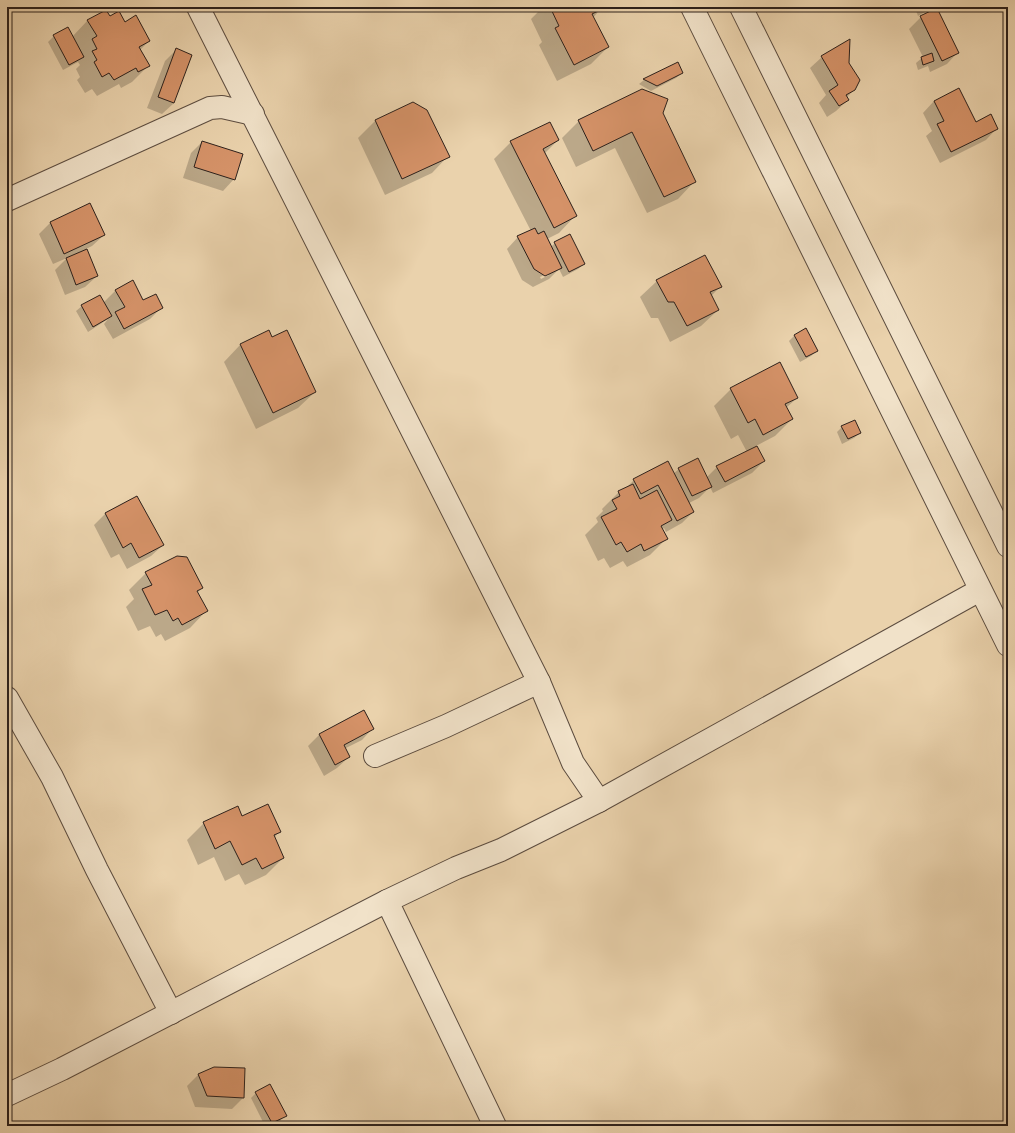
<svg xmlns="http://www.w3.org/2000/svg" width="1015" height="1133" font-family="'IM FELL English',serif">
	<rect width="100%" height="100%" fill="#ead2ac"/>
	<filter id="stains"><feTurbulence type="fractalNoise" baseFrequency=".005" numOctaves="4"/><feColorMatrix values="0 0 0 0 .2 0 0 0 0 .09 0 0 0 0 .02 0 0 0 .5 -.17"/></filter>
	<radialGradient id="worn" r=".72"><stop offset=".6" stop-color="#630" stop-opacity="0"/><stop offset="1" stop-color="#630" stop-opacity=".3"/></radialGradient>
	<g fill="#0003" fill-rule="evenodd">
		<polygon points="543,7 602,7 593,18 608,47 591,64 557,81 539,45 542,42 531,19"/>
		<polygon points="916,7 930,7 925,12 918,16 915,8"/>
		<polygon points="109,17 125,23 149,41 140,50 149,65 132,82 121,88 119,84 97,96 92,89 85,93 77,80 80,77 76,69 80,65 78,62 63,70 48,42 54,36 67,29 72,37 88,20"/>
		<polygon points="921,17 958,52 947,64 930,72 928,66 918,70 916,63 923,57 909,29"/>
		<polygon points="849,41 848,64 855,89 846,98 848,100 836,111 827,117 819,103 826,95 810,68 822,57"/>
		<polygon points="176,50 174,103 162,114 147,108 165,61"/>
		<polygon points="678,63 682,73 676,78 651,91 639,84 644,80"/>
		<polygon points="934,101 975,123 997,128 986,140 940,163 926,136 932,131 923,113"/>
		<polygon points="413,103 448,156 432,173 385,195 358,138 375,121"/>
		<polygon points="662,113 694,182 678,199 647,213 615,148 576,167 562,138 579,121"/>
		<path d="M558,140L544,154L575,216L559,233L547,239L551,247L555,243L584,264L578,269L563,277L559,269L549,279L533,287L522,280L507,249L518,237L531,231L494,159L511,142ZM549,273V275L541,279L540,277Z"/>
		<polygon points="202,142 234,179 223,191 183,178 191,153"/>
		<polygon points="90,205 104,235 92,246 86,249 97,276 85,287 65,295 55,270 67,258 53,264 39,234 50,223"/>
		<polygon points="657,281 721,286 711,296 718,310 701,326 670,342 658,318 651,318 640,297"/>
		<polygon points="116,290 143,302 162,307 150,319 113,339 104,324 108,319 88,332 76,311 82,306 103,303"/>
		<polygon points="794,336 817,351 811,356 800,362 789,341"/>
		<polygon points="272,339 315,392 298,408 256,429 224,362 240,345"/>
		<polygon points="731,389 797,398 786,408 792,419 775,436 756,446 764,461 752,473 713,493 710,487 699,498 689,503 693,512 682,523 666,532 664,528 662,530 666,539 650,555 627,567 623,561 610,568 604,558 598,561 585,535 598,522 596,518 603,511 602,509 619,492 625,489 634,480 673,474 679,469 706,478 717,467 747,452 738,435 731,439 714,406"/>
		<polygon points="842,427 860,433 854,438 842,444 837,432"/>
		<polygon points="137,497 163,545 151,556 127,569 119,554 111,558 94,525 105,514"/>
		<polygon points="146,573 202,588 197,593 206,611 190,628 165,641 161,634 156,637 150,626 138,631 126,607 134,599 129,590"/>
		<polygon points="364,711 373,728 362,740 344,749 349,757 337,768 324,776 308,746 319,735"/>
		<polygon points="241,817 280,831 274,838 283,858 266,875 245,885 239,874 225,881 214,857 198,865 187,840 204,823"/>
		<polygon points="199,1074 243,1098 232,1109 195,1107 187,1086"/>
		<polygon points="256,1093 285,1115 280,1121 270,1126 265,1126 251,1098"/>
	</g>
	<g fill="#d59268" stroke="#2c201b">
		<polygon points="550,7 603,7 604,8 592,14 609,47 574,65 555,28 559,26"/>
		<polygon points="937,8 959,53 942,61 920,16"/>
		<polygon points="106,10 110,16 119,11 125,22 136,15 150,41 139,47 150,66 138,72 136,68 114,80 109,73 102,77 94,62 97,60 92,51 97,49 92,39 97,36 87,20"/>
		<polygon points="68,27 84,57 69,65 53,35"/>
		<polygon points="850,39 849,63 860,80 855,90 846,95 849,100 839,106 829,91 838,85 821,56"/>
		<polygon points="176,48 192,55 174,103 158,97"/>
		<polygon points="932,53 934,61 923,65 921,57"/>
		<polygon points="678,62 683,73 657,86 643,79"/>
		<polygon points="959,88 976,122 991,114 998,129 951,152 937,124 944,121 934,101"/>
		<polygon points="642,89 668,99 663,113 696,182 664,197 632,132 593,151 578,120"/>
		<polygon points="413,102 427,110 450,157 402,179 375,120"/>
		<polygon points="550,122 559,140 543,149 577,216 554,228 510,141"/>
		<polygon points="202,141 243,154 235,180 194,167"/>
		<polygon points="90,203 105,235 64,254 50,222"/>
		<polygon points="535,228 538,234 544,231 562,268 545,276 534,269 517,236"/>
		<polygon points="570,234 585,264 569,272 554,242"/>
		<polygon points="87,249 98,276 76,285 66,258"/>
		<polygon points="705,255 722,287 710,292 719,310 687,326 674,302 668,302 656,280"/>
		<polygon points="133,280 143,300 156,294 163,308 124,329 115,312 125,307 115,290"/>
		<polygon points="100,295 112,316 93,327 81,305"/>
		<polygon points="806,328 818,351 806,357 794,335"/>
		<polygon points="269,330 272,337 287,330 316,392 273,413 240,344"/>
		<polygon points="780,362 798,398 785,404 793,419 763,435 755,419 748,423 730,388"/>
		<polygon points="855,420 861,433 848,439 841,426"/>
		<polygon points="757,446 765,461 725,482 716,466"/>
		<polygon points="698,458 712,487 692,496 678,468"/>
		<polygon points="668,461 694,512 677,521 658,485 641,494 633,479"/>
		<polygon points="633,484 640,499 657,490 672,520 661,526 668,539 644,551 641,544 627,552 621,542 616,545 601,517 617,509 612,500 620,496 618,491"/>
		<polygon points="137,496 164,545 139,558 131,543 123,548 105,513"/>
		<polygon points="177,556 187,557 203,588 197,591 208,611 182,625 178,618 173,621 167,610 155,615 142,589 152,585 145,572"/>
		<polygon points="364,710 374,729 344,745 350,757 335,765 319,734"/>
		<polygon points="268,804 281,832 274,835 284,858 262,869 256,858 242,865 230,841 215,849 203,822 238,806 242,816"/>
		<polygon points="214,1067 245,1068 244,1098 207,1096 198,1074"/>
		<polygon points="270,1084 287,1116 272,1123 255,1092"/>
	</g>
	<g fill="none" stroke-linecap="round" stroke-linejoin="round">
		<g stroke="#5c4c3f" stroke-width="24">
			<g id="minor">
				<polyline points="198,7 539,682 573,763 599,801"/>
				<polyline points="692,7 1008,645"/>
				<polyline points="741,7 1008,546"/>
				<polyline points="7,200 210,108 222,107 253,114"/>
				<polyline points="7,698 52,777 97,870 171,1013"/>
				<polyline points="375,756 446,726 539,682"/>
				<polyline points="387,901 495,1126"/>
				<polyline points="7,1095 62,1069 387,901 456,868 501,850 599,801 980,590"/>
			</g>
		</g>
		<use href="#minor" stroke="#f1e2c9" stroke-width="22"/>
	</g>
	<rect width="1015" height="1133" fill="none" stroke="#ead2ac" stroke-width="24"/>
	<rect x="8" y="8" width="999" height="1117" fill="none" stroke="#2c201b" stroke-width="2"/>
	<rect x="12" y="12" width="991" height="1109" fill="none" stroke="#2c201b"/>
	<rect width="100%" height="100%" filter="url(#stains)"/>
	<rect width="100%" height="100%" fill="url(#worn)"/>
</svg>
